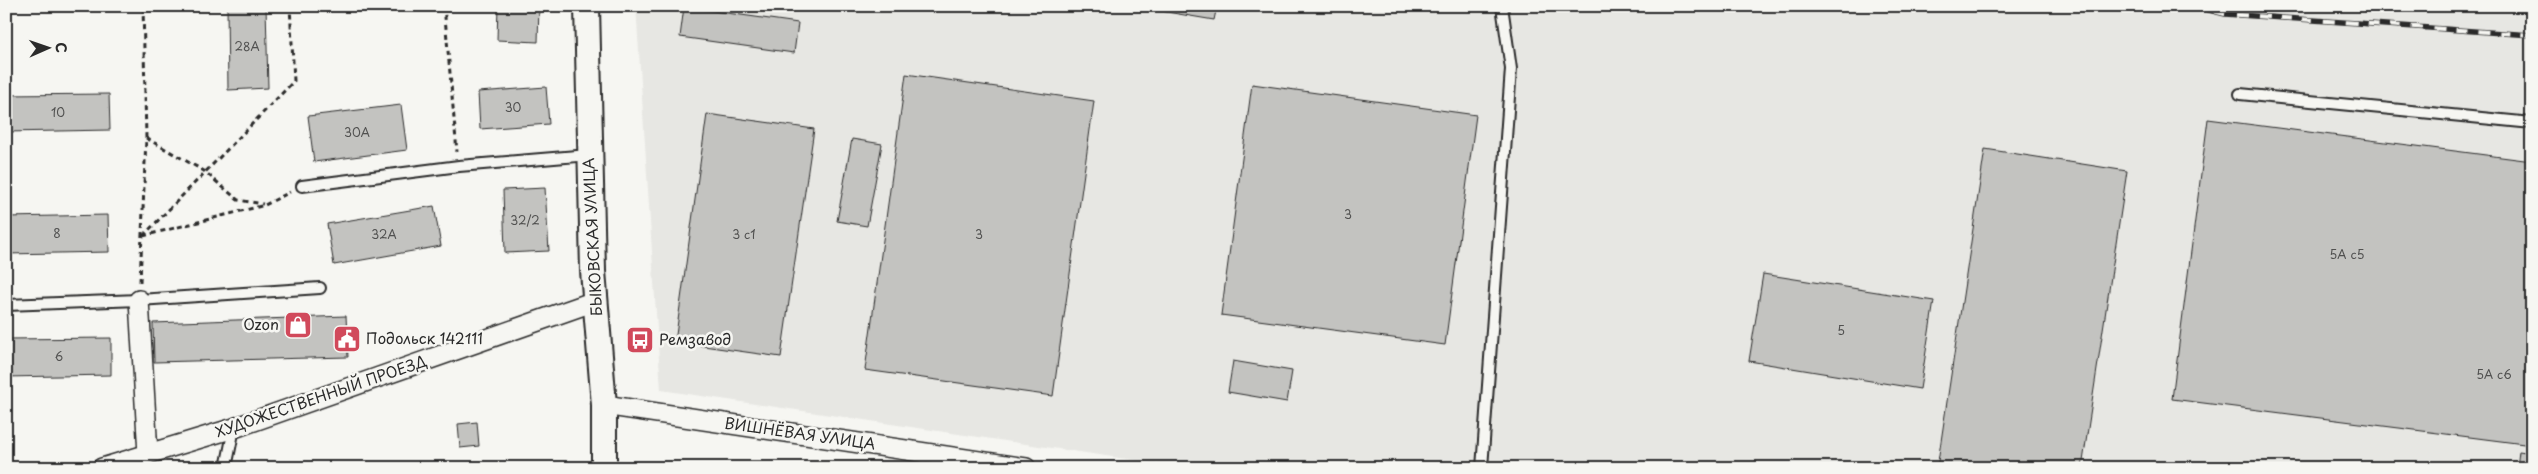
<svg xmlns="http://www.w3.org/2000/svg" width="2538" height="474" font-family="'Playpen Sans',sans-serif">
	<rect width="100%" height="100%" fill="#f6f6f2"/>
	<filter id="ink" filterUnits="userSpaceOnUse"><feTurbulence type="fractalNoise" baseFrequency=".02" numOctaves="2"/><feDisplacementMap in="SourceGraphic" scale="10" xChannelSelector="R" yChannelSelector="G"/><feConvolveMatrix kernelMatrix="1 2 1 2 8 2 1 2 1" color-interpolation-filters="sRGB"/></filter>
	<g filter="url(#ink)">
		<polygon fill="#e7e7e3" points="636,6 2532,6 2532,468 1187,468 661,390"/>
		<g fill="#c3c3c0" stroke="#2b2b2b">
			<polygon points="227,6 266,6 268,88 228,90"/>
			<polygon points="498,6 539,6 538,42 497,40"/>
			<polygon points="1131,6 1217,6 1214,20"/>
			<polygon points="684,7 798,23 794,53 680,37"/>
			<polygon points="906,74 1094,101 1053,396 865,370"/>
			<polygon points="1252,84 1476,115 1445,345 1221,315"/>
			<polygon points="546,87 549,124 480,129 478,92"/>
			<polygon points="109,94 110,130 6,132 6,95"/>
			<polygon points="401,105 407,150 314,162 308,116"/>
			<polygon points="707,114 814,129 781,357 675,342"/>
			<polygon points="2208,119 2532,161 2532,445 2172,399"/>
			<polygon points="852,139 882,144 867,226 837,221"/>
			<polygon points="1985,149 2127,171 2082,468 1937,468"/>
			<polygon points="545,188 549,251 505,253 503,190"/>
			<polygon points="434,206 441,246 334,265 327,224"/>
			<polygon points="108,215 109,252 6,254 6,217"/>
			<polygon points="1763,274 1934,301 1920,389 1749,361"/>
			<polygon points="346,316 348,357 154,362 153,323"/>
			<polygon points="111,338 111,375 6,377 6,339"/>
			<polygon points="1233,361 1292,371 1287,402 1228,392"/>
			<polygon points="477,422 479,446 460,448 458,424"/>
			<polygon points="2519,451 2532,453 2532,468 2517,468"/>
		</g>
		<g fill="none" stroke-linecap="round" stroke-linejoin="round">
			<g stroke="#2b2b2b" stroke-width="14">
				<g id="service">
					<polyline points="2240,94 2532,123"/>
					<polyline points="302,186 459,166 589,155"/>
					<polyline points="6,305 139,300 320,288"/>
					<polyline points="226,468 234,428"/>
					<polyline points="1482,468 1511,69 1502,6"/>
				</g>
			</g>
			<g stroke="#2b2b2b" stroke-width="22">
				<g id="minor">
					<polyline points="139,300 148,454"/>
					<polyline points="604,405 1026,468"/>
					<polyline points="102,468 234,428 595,301"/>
				</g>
			</g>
			<g stroke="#2b2b2b" stroke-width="28">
				<polyline id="tertiary" points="587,6 593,271 604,405 604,468"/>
			</g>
			<g stroke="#2b2b2b" stroke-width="3" stroke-dasharray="5 4" stroke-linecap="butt">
				<polyline points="444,6 457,152"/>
				<polyline points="146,138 204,171 238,200 263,204"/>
				<polyline points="143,236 294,81 290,6"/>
				<polyline points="143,236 265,205 290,192"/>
				<polyline points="140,282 146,138 143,6"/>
			</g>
			<use href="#service" stroke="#f6f6f2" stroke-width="10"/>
			<use href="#minor" stroke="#f6f6f2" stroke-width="19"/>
			<use href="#tertiary" stroke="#f6f6f2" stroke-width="24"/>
			<g stroke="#2b2b2b" stroke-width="5.5">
				<polyline id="rail" points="2193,6 2225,14 2532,35"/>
			</g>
			<use href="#rail" stroke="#f6f6f2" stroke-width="4" stroke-dasharray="11" stroke-linecap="butt"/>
		</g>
	</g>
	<defs>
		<g id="shop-square" transform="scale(1.4375)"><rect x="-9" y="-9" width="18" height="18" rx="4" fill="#d1495b" stroke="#f6f6f2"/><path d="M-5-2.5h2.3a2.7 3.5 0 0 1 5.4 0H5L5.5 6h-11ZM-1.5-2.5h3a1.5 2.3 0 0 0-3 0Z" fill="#fff"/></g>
		<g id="civic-square" transform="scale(1.4375)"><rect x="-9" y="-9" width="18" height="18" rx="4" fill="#d1495b" stroke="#f6f6f2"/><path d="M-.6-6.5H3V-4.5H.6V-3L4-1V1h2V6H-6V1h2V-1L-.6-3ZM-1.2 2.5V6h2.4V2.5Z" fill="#fff"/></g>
		<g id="bus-square" transform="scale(1.4375)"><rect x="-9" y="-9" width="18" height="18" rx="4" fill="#d1495b" stroke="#f6f6f2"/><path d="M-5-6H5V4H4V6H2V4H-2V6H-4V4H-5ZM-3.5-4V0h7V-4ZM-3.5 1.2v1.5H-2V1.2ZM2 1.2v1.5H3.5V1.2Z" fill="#fff"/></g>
	</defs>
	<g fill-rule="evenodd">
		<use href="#shop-square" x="298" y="325"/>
		<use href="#civic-square" x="347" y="339"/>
		<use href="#bus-square" x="640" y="340"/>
	</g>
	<g text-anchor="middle" stroke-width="5" stroke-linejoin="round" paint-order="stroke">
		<g font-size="12" fill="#515150">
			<text x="247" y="51">28А</text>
			<text x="513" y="112">30</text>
			<text x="58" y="117">10</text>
			<text x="357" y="137">30А</text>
			<text x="1348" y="219">3</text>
			<text x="525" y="225">32/2</text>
			<text x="57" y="238">8</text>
			<text x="384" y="239">32А</text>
			<text x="744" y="239">3 с1</text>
			<text x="979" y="239">3</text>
			<text x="2347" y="259">5А с5</text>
			<text x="1841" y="335">5</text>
			<text x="59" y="361">6</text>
			<text x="2494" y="379">5А с6</text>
		</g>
		<g font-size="15" fill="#2b2b2b" stroke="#f6f6f2">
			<text transform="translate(593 237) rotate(-93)" y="5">БЫКОВСКАЯ УЛИЦА</text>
			<text transform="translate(321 397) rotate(-19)" y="5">ХУДОЖЕСТВЕННЫЙ ПРОЕЗД</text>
			<text transform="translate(800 434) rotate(8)" y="5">ВИШНЁВАЯ УЛИЦА</text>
		</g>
		<g font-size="15" fill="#2b2b2b" stroke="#f6f6f2" text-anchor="start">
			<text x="279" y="330" text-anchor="end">Ozon</text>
			<text x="366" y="344">Подольск 142111</text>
			<text x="659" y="345">Ремзавод</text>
		</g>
	</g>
	<rect width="2538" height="474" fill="none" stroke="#f6f6f2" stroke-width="25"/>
	<rect x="12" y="12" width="2513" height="449" fill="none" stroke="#2b2b2b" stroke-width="2" filter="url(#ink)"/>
	<g transform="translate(48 48) rotate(88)" stroke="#f6f6f2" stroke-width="4" paint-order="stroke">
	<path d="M0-4L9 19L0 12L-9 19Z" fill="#2b2b2b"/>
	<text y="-8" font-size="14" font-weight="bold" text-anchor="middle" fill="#2b2b2b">С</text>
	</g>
</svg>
